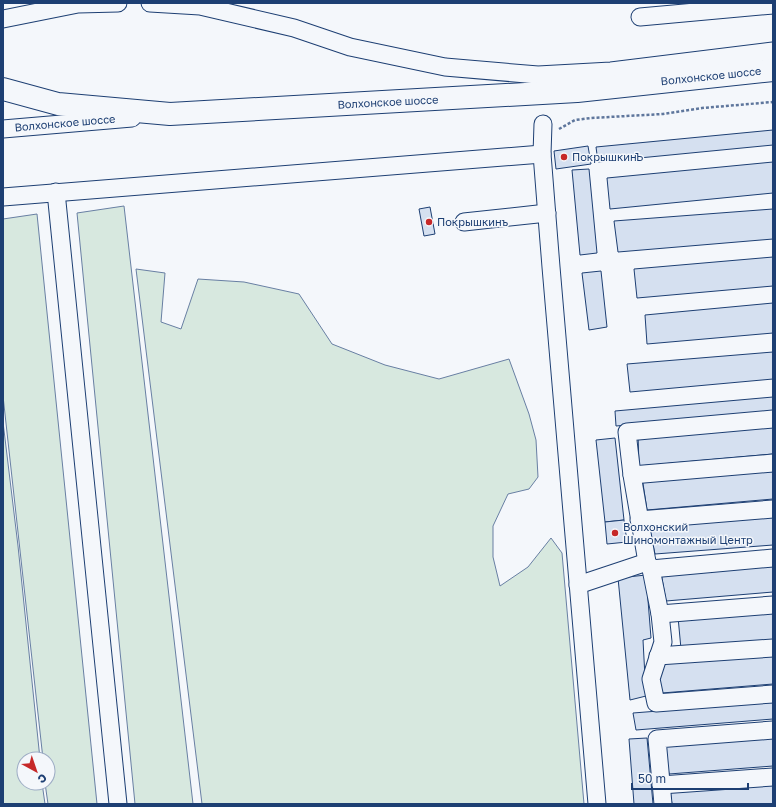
<svg xmlns="http://www.w3.org/2000/svg" width="776" height="807" font-family="'Golos Text',sans-serif">
	<rect width="100%" height="100%" fill="#f4f7fb"/>
	<g fill="#d7e8df" stroke="#687fa3">
		<polygon points="124,206 193,804 135,804 77,213"/>
		<polygon points="37,214 97,804 48,804 45,783 48,783 48,759 43,759 3,396 3,219"/>
		<polygon points="136,269 165,273 161,322 181,329 198,279 244,282 299,294 332,344 385,365 439,379 509,359 529,414 536,440 538,477 529,489 508,494 493,526 493,557 500,586 528,567 551,538 562,553 584,804 202,804"/>
		<polygon points="3,422 18,546 40,759 24,759 24,783 42,783 45,804 3,804"/>
	</g>
	<g fill="#d5e0f0" stroke="#1d3f73">
		<polygon points="773,130 773,145 598,162 596,147"/>
		<polygon points="588,146 591,164 556,169 554,151"/>
		<polygon points="773,162 773,193 610,209 607,178"/>
		<polygon points="589,169 597,253 580,255 572,170"/>
		<polygon points="430,207 435,234 424,236 419,209"/>
		<polygon points="773,209 773,239 618,252 614,221"/>
		<polygon points="773,257 773,286 637,298 634,269"/>
		<polygon points="601,271 607,327 589,330 582,273"/>
		<polygon points="773,303 773,333 647,344 645,315"/>
		<polygon points="773,352 773,379 630,392 627,364"/>
		<polygon points="773,397 773,412 616,426 615,411"/>
		<polygon points="773,422 773,454 639,466 638,434"/>
		<polygon points="615,438 624,520 605,522 596,440"/>
		<polygon points="773,467 773,499 647,510 642,477"/>
		<polygon points="773,515 773,545 655,554 649,526"/>
		<polygon points="624,520 627,542 607,544 605,522"/>
		<polygon points="773,563 773,592 666,601 661,573"/>
		<polygon points="646,575 651,638 643,640 646,696 630,700 618,578"/>
		<polygon points="773,609 773,641 681,649 678,617"/>
		<polygon points="773,655 773,684 662,693 657,663"/>
		<polygon points="773,702 773,719 636,730 633,713"/>
		<polygon points="773,736 773,766 669,774 664,745"/>
		<polygon points="647,738 653,804 634,804 629,739"/>
		<polygon points="773,783 773,804 672,804 670,791"/>
	</g>
	<g fill="none" stroke-linecap="round" stroke-linejoin="round">
		<g stroke="#1d3f73" stroke-width="19">
			<g id="minor">
				<polyline points="150,3 200,6 294,28 350,47 445,67 538,75 611,71 773,51"/>
				<polyline points="640,17 773,5"/>
				<polyline points="3,19 78,4 118,3"/>
				<polyline points="543,124 542,154 551,267 597,804"/>
				<polyline points="3,129 132,118"/>
				<polyline points="56,192 118,804"/>
				<polyline points="3,197 542,154"/>
				<polyline points="464,222 547,213"/>
				<polyline points="632,475 773,463"/>
				<polyline points="639,520 773,509"/>
				<polyline points="647,562 632,475 627,432 773,419"/>
				<polyline points="651,569 660,614 663,642 651,679 656,703 773,694"/>
				<polyline points="578,585 647,562 651,569 773,558"/>
				<polyline points="660,614 773,605"/>
				<polyline points="658,656 773,648"/>
				<polyline points="661,785 773,777"/>
				<polyline points="663,804 657,739 773,730"/>
			</g>
		</g>
		<g stroke="#1d3f73" stroke-width="24">
			<polyline id="major" points="3,89 58,104 170,114 577,91 773,70"/>
		</g>
		<polyline stroke="#5e769c" stroke-width="2.5" stroke-dasharray="3 2" stroke-linecap="butt" points="559,129 575,120 591,118 663,114 702,108 773,102"/>
		<use href="#minor" stroke="#f4f7fb" stroke-width="17"/>
		<use href="#major" stroke="#f4f7fb" stroke-width="22"/>
	</g>
	<g fill="#c62828" stroke="#f4f7fb" stroke-width="1.5">
		<circle cx="564" cy="157" r="4"/>
		<circle cx="429" cy="222" r="4"/>
		<circle cx="615" cy="533" r="4"/>
	</g>
	<g text-anchor="middle" stroke-width="3" stroke-linejoin="round" paint-order="stroke">
		<g font-size="11" fill="#1d3f73" stroke="#f4f7fb">
			<text transform="translate(711 76) rotate(-6)" y="4">Волхонское шоссе</text>
			<text transform="translate(388 102) rotate(-3)" y="4">Волхонское шоссе</text>
			<text transform="translate(65 123) rotate(-5)" y="4">Волхонское шоссе</text>
		</g>
		<g font-size="11" fill="#1d3f73" stroke="#f4f7fb" text-anchor="start">
			<text x="572" y="161">ПокрышкинЪ</text>
			<text x="437" y="226">Покрышкинъ</text>
			<text x="623" y="531">Волхонский<tspan x="623" dy="13">Шиномонтажный Центр</tspan></text>
		</g>
	</g>
	<rect width="776" height="807" fill="none" stroke="#1d3f73" stroke-width="8"/>
	<g transform="translate(36 771) rotate(140)"><circle r="19" fill="#f4f7fb" stroke="#9eadc5"/>
	<path d="M0-3L7 15L0 10L-7 15Z" fill="#c62828"/>
	<text y="-6" font-size="11" font-weight="bold" text-anchor="middle" fill="#1d3f73">С</text>
	</g>
	<path d="M632 783v6h116v-6" fill="none" stroke="#1d3f73" stroke-width="2"/>
	<text x="638" y="783" font-size="12" fill="#1d3f73" stroke="#f4f7fb" stroke-width="3" paint-order="stroke">50 m</text>
</svg>
